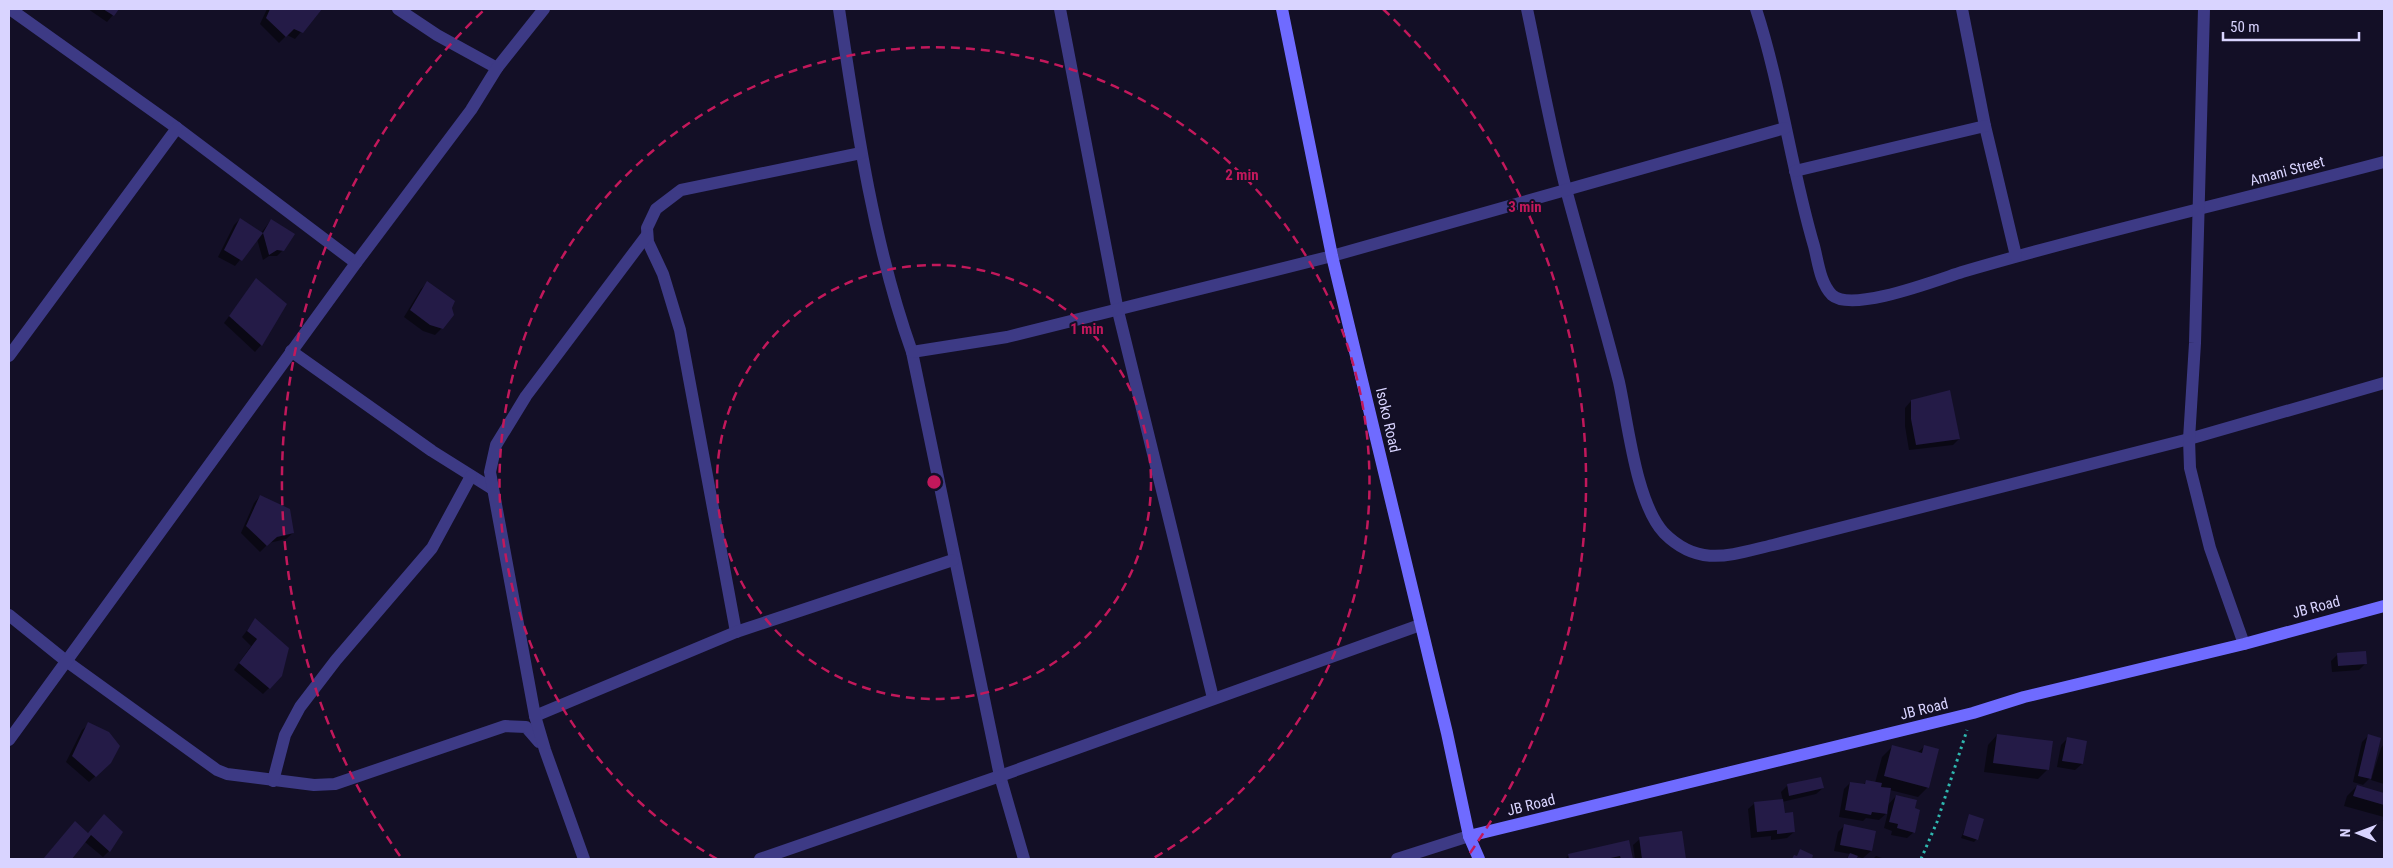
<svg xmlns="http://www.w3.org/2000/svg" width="2393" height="868" font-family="'Roboto Condensed',sans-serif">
	<rect width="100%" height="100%" fill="#130f26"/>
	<g fill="#0007">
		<polygon points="88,9 118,9 107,22"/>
		<polygon points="267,9 320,9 295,39 287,35 279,43 260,24"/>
		<polygon points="240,219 261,233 271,220 283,250 277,256 269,256 263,260 257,239 235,266 218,257 234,225"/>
		<polygon points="256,280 285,304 261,345 255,352 224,323"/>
		<polygon points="427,283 442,328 435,335 423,331 404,317 421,289"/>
		<polygon points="1911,401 1959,439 1953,445 1909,450 1905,426 1905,408"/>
		<polygon points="260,496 293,533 286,539 269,543 260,552 241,533 254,503"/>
		<polygon points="255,620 281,676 263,694 234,670 251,646 242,637"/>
		<polygon points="2338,654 2366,663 2359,670 2332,672 2331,661"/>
		<polygon points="89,724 110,762 89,782 66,762 82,730"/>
		<polygon points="1997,735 2048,769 2038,779 1984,772 1988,745"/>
		<polygon points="2368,736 2372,776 2363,785 2353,782 2362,742"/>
		<polygon points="2067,739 2086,742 2082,764 2075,770 2057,767 2061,745"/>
		<polygon points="2384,744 2384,784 2371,780 2381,748"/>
		<polygon points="1892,747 1917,753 1924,747 1928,787 1918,797 1890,790 1887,806 1896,796 1914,809 1914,832 1907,838 1891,835 1892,831 1884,828 1888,812 1879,820 1866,818 1863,821 1839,817 1844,789 1850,783 1863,785 1867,781 1875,783 1882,757"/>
		<polygon points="1787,786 1823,788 1816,794 1782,802 1784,814 1794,832 1787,838 1771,840 1771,836 1751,838 1748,809 1755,803 1783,801 1781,792"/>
		<polygon points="2357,786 2384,794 2384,817 2344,806 2347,796"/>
		<polygon points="1970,816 1977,839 1974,842 1961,838"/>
		<polygon points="98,822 109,851 103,857 85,842 72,859 43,859 75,823 88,834"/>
		<polygon points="1844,826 1871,851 1863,858 1865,859 1856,856 1855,859 1846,859 1850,854 1834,851 1838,832"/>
		<polygon points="1681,832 1685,859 1635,859 1633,845 1640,839"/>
		<polygon points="1628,842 1632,859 1565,859 1569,855"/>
		<polygon points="1876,856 1885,859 1873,859"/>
	</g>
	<g fill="#241b47">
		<polygon points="103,9 119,9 114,16"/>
		<polygon points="270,9 322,9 303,33 294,29 286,37 266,18"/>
		<polygon points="240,218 263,233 242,261 224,250"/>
		<polygon points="271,219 295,234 284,251 277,250 269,255 263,233"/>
		<polygon points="256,278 287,304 262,346 229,316"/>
		<polygon points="427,281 455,301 452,308 454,315 443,329 430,325 410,310"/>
		<polygon points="1950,390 1960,439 1916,445 1911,419 1911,400"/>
		<polygon points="260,495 290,509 294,533 277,537 267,546 246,526"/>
		<polygon points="255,618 289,648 282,676 270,689 239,663 257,639 247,631"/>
		<polygon points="2366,651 2367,664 2338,666 2337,653"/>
		<polygon points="88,722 109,732 120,746 111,763 96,777 72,756"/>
		<polygon points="1997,734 2053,741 2049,770 1993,763"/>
		<polygon points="2368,734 2381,738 2371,779 2358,776"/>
		<polygon points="2067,737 2087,741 2083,764 2062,761"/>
		<polygon points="1892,745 1922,753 1924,745 1939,749 1929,788 1884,776"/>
		<polygon points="1821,777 1824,788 1789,796 1787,784"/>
		<polygon points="1866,780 1882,783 1881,787 1891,788 1887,814 1872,812 1871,815 1845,810 1850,782 1865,784"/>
		<polygon points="2357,785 2384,793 2384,805 2353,796"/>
		<polygon points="1896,795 1917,800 1915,808 1920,810 1915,833 1897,828 1898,824 1889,822"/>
		<polygon points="1783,799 1785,813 1793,812 1795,832 1777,834 1777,830 1757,832 1754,802"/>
		<polygon points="104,814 123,832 110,852 91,835 72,859 43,859 75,821 88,833"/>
		<polygon points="1969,814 1984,819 1978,840 1963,835"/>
		<polygon points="1844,824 1876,831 1872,851 1840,845"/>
		<polygon points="1682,831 1686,859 1642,859 1639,837"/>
		<polygon points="1629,840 1633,859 1621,859 1620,856 1606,859 1569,859 1568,854"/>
		<polygon points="1800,849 1813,855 1812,859 1792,859 1794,855 1797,856"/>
		<polygon points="1850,853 1858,856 1856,859 1847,859"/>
	</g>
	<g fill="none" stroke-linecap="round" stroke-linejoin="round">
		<polyline stroke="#2fb8b0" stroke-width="3" stroke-dasharray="2.5 4" stroke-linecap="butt" points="1921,859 1937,822 1967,730"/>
		<g stroke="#3d3a85" stroke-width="12">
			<polyline points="10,9 177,128 356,263"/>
			<polyline points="398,9 437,35 497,68"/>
			<path d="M839,9C856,123 873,243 912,352L1000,776L1024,859"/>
			<polyline points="1060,9 1118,311 1213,698"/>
			<path d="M1527,9C1540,70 1551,132 1567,193C1584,256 1603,319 1619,382C1628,423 1636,503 1664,533C1699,568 1730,555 1773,545L2189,439L2384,383"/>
			<path d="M1756,9C1781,86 1791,168 1814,246C1818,261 1820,283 1832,295C1852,313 1937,280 1962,272C2101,231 2244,199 2384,162"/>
			<polyline points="1962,9 1985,126 2016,256"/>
			<polyline points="2204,9 2195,343 2189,439 2190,468 2210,548 2244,644"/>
			<polyline points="1795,171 1985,126"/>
			<polyline points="291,351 432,451 491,488"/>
			<polyline points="912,352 1007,337 1332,256 1785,128"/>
			<polyline points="9,356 177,128"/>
			<polyline points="9,615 66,661 217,770 227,774 314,785 335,784 505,726 526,727 539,742"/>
			<polyline points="736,632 680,330 663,274 648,242 647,228 656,209 681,190 861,153"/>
			<polyline points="535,716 736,632 953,560"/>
			<polyline points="9,740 356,263 471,110 497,68 544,9"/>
			<polyline points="273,781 285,735 300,707 336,660 432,548 471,476"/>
			<polyline points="584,859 545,750 535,716 490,472 496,445 526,396 647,235"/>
			<polyline points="760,859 1000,776 1420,625"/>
			<polyline points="1397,859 1469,836"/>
		</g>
		<g stroke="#6f6bff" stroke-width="12">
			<polyline points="1282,9 1332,256 1447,733 1469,836 1479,859"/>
			<polyline points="1469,836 1973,713 2024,697 2244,644 2384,606"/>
		</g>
	</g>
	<g fill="none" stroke="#c2185b" stroke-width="2.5" stroke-dasharray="9 6">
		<circle cx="934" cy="482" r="217"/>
		<path d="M717 859A435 435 0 1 1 1152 859"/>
		<path d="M400 856A652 652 0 0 1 485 9M1383 9A652 652 0 0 1 1468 856"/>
	</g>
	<g text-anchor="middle" stroke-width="4" stroke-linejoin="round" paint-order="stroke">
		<g font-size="15" fill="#d9d4ff" stroke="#130f26">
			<text transform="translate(2287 171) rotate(-15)" y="5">Amani Street</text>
			<text transform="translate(1388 420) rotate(77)" y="5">Isoko Road</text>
			<text transform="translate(2316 607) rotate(-15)" y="5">JB Road</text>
			<text transform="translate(1924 709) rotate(-14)" y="5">JB Road</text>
			<text transform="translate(1531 805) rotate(-14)" y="5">JB Road</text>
		</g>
	</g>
	<circle cx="934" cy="482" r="8" fill="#c2185b" stroke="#130f26" stroke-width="2.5"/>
	<g font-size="15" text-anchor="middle" font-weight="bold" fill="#c2185b" stroke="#130f26" stroke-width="4" stroke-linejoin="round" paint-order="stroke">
		<text x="1242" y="180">2 min</text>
		<text x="1525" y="212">3 min</text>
		<text x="1087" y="334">1 min</text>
	</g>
	<rect width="2393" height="868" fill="none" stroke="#d9d4ff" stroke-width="20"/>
	<g transform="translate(2358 833) rotate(271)" stroke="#130f26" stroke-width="4" paint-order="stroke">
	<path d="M0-4L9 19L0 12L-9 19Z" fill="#d9d4ff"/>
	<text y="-8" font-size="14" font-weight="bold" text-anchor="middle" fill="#d9d4ff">N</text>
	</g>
	<path d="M2223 32v8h136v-8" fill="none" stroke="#d9d4ff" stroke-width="2.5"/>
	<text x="2230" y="32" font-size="15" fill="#d9d4ff" stroke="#130f26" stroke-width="4" paint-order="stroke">50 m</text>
</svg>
